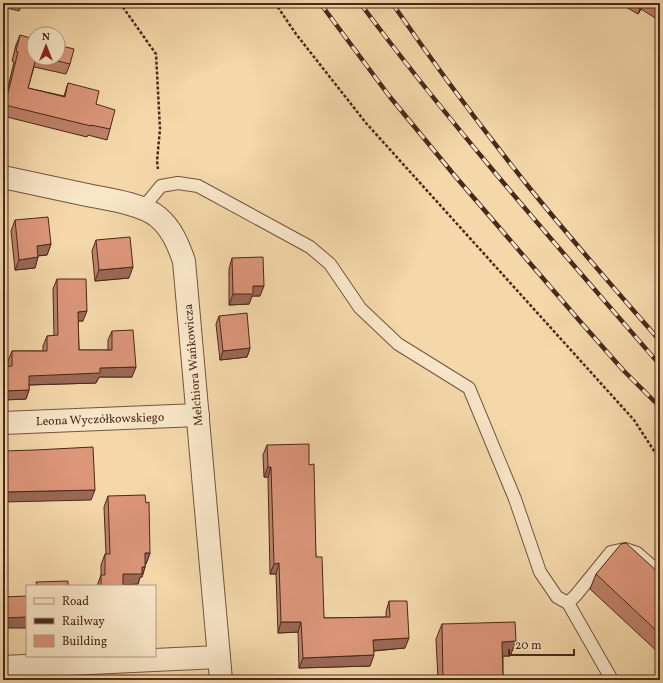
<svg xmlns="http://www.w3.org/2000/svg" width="663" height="683" font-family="Vollkorn,serif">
	<rect width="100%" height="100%" fill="#f4d8aa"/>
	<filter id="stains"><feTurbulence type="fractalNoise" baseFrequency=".005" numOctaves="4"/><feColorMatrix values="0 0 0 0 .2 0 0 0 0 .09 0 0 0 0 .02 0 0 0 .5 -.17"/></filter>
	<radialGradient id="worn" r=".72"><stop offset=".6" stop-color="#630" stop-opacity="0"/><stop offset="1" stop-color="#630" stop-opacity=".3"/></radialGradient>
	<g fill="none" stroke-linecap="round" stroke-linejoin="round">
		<g stroke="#745440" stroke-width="14">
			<g id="service">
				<polyline points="142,209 161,186 178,183 198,186 310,247 330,264 360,308 398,344 469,388 515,499 540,572 557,597 568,603"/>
				<polyline points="612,680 568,603 576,595 611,552 625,549 637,553 660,573"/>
			</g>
		</g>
		<g stroke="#745440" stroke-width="24">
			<g id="minor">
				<path d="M3,177C31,183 59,189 87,195C107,199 143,204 158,217C172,229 178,244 184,261L221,680"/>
				<polyline points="3,423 198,415"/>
				<polyline points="3,667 219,657"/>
			</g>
		</g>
		<g stroke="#4a281c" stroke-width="2.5" stroke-dasharray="3 2" stroke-linecap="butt">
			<polyline points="120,3 156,54 160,129 157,161 158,169"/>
			<polyline points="275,3 296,34 366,123 634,420 660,460"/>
		</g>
		<use href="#service" stroke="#f8e6c8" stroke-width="12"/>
		<use href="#minor" stroke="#f8e6c8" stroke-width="22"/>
		<g stroke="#4a281c" stroke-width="4.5">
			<g id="rail">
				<polyline points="320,3 390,97 455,176 578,319 623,370 660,407"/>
				<path d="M360,3C454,129 557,246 660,365"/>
				<path d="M392,3C434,64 478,123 524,181C568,236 614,288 660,341"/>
			</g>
		</g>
		<use href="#rail" stroke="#f8e6c8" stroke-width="3" stroke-dasharray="9" stroke-linecap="butt"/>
	</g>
	<g fill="#bd8169" stroke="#4a281c">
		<polygon points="3,3 22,3 19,11 3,7"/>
		<polygon points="619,3 660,3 660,21 641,9 638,14"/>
		<polygon points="20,35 34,58 58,58 70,64 66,74 34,67 28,88 64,96 68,83 96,104 110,129 107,140 88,135 87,137 3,116 3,108 14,62 12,61 16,45"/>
		<polygon points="15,220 51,244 47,255 38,256 35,268 15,270 11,231"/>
		<polygon points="96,240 129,278 95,281 92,251"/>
		<polygon points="232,258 260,296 252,296 249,304 229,305 229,269"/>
		<polygon points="57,279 83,321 78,321 79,350 108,350 108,340 112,331 132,377 99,377 96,383 29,385 29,390 26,399 3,400 3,367 8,366 8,361 12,351 43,351 43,346 47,336 54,336 53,289"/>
		<polygon points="219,316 250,348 247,357 220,360 216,324"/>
		<polygon points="267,445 309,465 316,557 324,618 386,617 386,612 389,601 405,648 374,651 370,666 299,668 298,632 278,633 276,574 270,574 268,477 264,477 263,455"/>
		<polygon points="108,496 150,553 146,564 145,564 145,567 142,577 140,577 138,584 123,585 123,586 97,586 101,575 101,565 105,554 106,554 104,507"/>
		<polygon points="596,574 660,574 660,654 590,589"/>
		<polygon points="442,624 516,641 510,656 503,656 503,680 438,680 436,639"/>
	</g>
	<g fill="#9a6955" stroke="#4a281c">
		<polygon points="642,3 643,3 641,9 638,14"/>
		<polygon points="51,244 47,255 33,256 37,246"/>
		<polygon points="38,257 35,268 15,270 19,260"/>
		<polygon points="133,267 129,278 95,281 99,270"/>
		<polygon points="253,286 264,286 260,296 252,296 249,304 229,305 233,294"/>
		<polygon points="87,311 83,321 74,321 78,312"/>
		<polygon points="250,348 247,357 220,360 223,351"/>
		<polygon points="136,367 132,377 99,377 96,383 25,385 29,376 100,368"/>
		<polygon points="29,390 26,399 3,400 3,391"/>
		<polygon points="268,467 271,467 268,477 264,477"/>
		<polygon points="95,490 91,500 3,502 3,492"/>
		<polygon points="145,553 150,553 146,564 141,564"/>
		<polygon points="279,563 276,574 270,574 274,564"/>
		<polygon points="142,567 145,567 142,577 140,577 138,584 119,585 123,574"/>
		<polygon points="27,617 27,628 3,628 3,618"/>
		<polygon points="281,622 301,622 298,632 278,633"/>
		<polygon points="409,638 405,648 370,651 373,640"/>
		<polygon points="516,641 510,656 497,656 502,642"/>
		<polygon points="374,655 370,666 299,668 303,658"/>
	</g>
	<g fill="#dc967a" stroke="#4a281c">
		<polygon points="651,3 660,3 660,8"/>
		<polygon points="20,35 34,39 34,58 36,58 28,88 65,97 68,83 99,91 96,104 115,110 110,129 91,125 91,126 5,105 18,52 16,51"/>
		<polygon points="58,45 74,49 70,64 46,58 58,58"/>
		<polygon points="48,217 51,244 37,246 38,257 19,260 15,220"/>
		<polygon points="130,237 133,267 99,270 96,240"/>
		<polygon points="263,257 264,286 253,286 253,294 233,294 232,258"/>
		<polygon points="57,279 86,279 87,311 78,312 79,350 112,350 112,331 133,330 136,367 100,368 100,373 29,376 29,390 3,391 3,367 12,366 12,351 47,351 47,336 58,335"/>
		<polygon points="247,313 250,348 223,351 219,316"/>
		<polygon points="309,444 309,465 314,464 316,557 322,557 324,618 390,617 389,601 407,601 409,638 373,640 374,655 303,658 301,622 281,622 279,563 274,564 271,467 268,467 267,445"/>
		<polygon points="93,447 95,490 3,492 3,451 35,450"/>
		<polygon points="145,495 146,503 149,502 150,553 145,553 145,567 142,567 142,574 123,574 123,586 101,586 101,575 105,575 105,554 110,554 108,496"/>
		<polygon points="626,543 660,574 660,634 596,574 621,544"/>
		<polygon points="68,581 68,586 37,586 36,582"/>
		<polygon points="27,596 27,617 3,618 3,597"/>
		<polygon points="515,622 516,641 502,642 503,680 443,680 442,624"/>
		<polygon points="77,676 117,676 117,680 78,680"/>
	</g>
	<g text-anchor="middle" stroke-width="3.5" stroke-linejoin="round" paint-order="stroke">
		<g font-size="12" fill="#4a281c" stroke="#f8e6c8">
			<text transform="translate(193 365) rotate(-95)" y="4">Melchiora Wańkowicza</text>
			<text transform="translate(100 419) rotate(-2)" y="4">Leona Wyczółkowskiego</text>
		</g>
	</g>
	<rect width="663" height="683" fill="none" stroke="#f4d8aa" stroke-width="16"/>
	<rect x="4" y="4" width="655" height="675" fill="none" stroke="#4a281c" stroke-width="2"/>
	<rect x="8" y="8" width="647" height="667" fill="none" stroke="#4a281c"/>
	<rect x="26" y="585" width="130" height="72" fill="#f8e6c8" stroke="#b29a83"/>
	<rect x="34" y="598" width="20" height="6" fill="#f8e6c8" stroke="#b29a83"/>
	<text x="62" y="605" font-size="12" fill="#4a281c">Road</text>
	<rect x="34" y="618" width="20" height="6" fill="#4a281c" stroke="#b29a83"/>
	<text x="62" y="625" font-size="12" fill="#4a281c">Railway</text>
	<rect x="34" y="635" width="20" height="12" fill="#dc967a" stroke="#b29a83"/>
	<text x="62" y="645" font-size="12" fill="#4a281c">Building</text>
	<g transform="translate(46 46)"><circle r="19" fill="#f8e6c8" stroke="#b29a83"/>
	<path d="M0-3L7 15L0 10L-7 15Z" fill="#8f2418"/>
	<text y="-6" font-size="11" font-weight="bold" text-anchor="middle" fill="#4a281c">N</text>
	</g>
	<path d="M509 649v6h65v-6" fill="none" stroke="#4a281c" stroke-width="2"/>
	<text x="515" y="649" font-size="12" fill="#4a281c" stroke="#f8e6c8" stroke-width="3" paint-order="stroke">20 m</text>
	<rect width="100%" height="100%" filter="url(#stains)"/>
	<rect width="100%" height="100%" fill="url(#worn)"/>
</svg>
